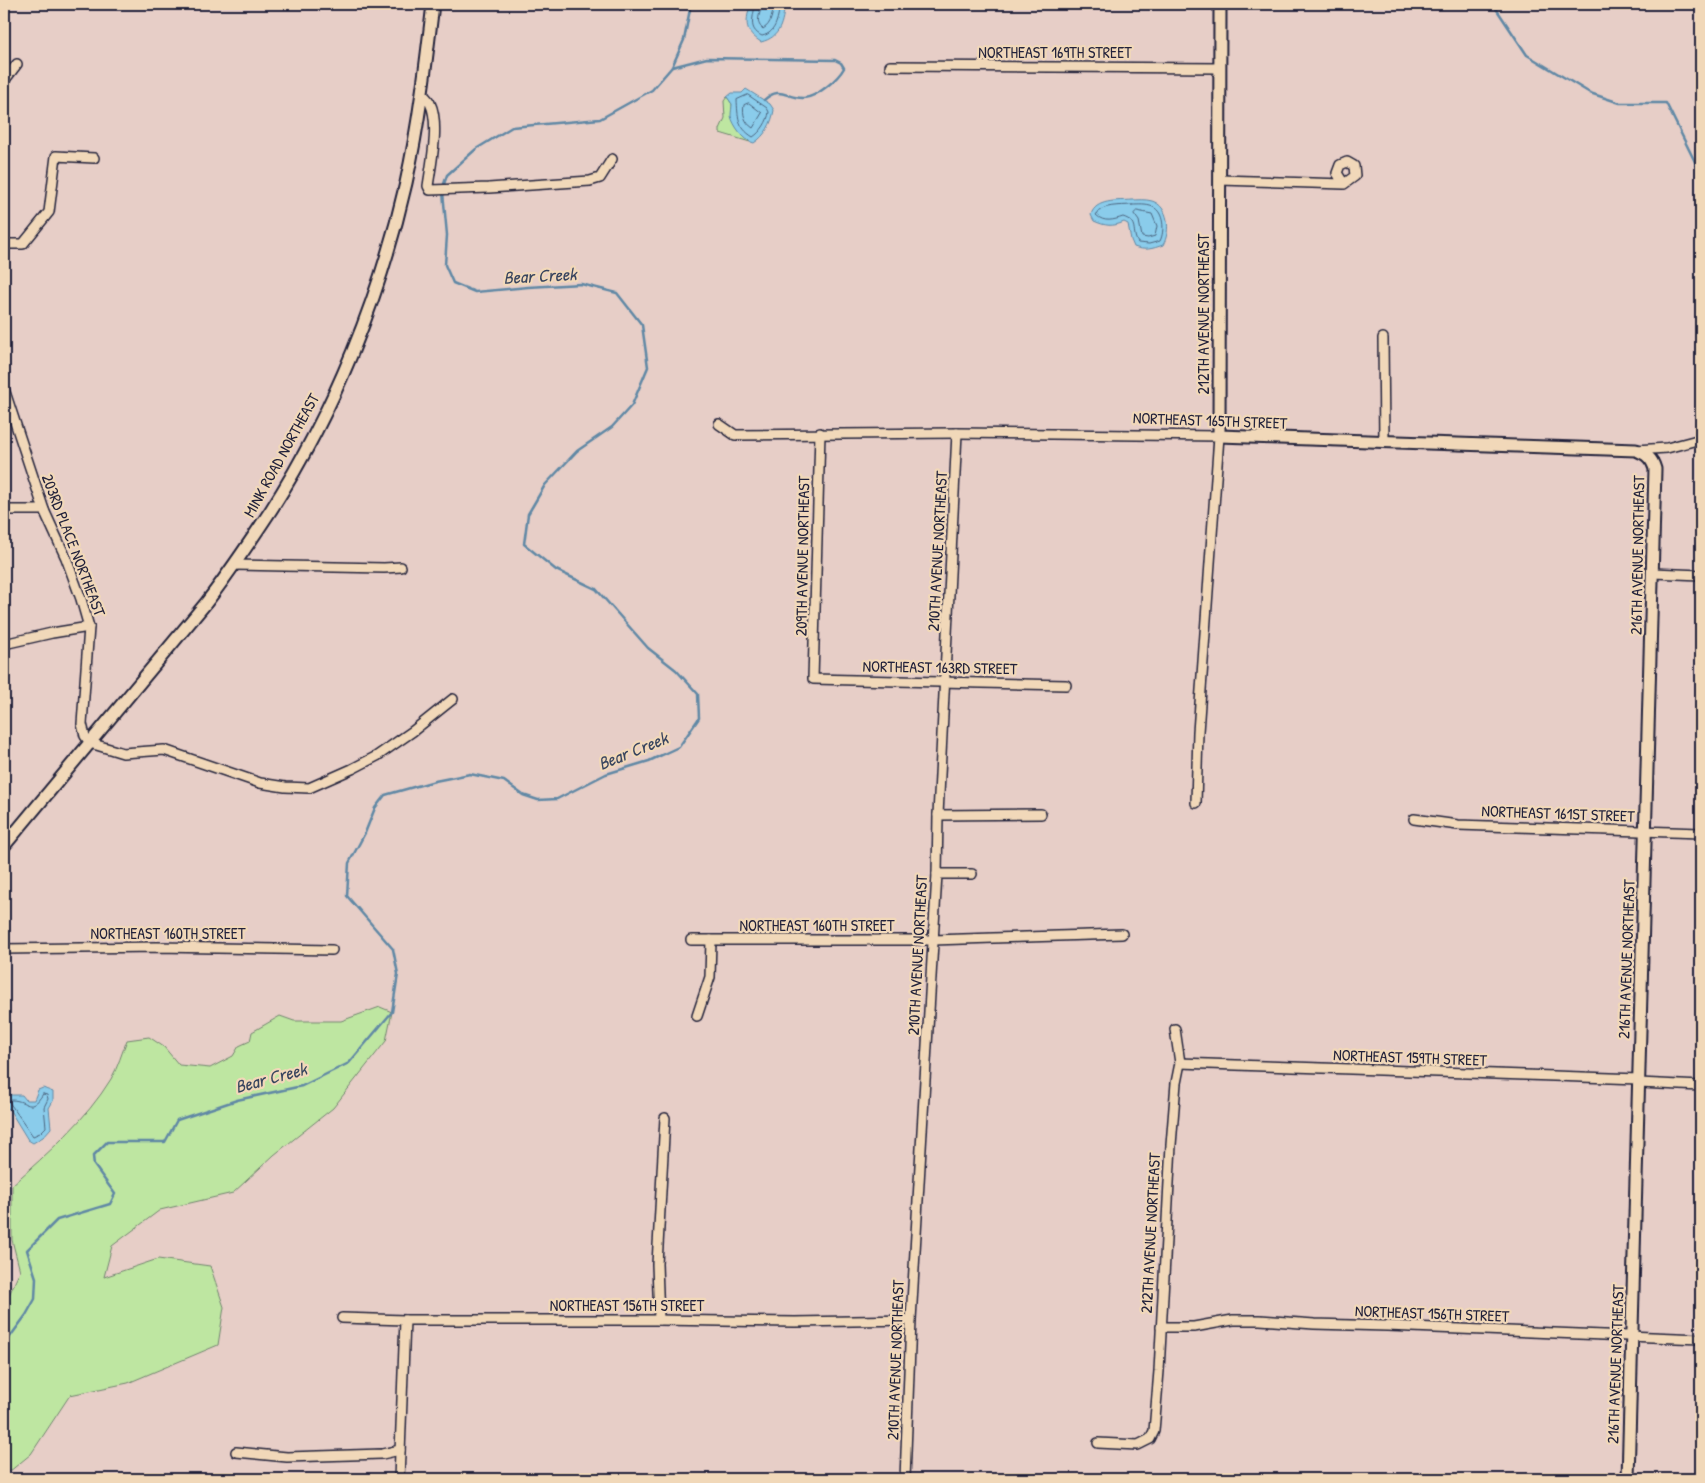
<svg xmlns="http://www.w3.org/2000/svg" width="1705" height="1483" font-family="'Patrick Hand',sans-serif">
	<rect width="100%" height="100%" fill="#e7cec7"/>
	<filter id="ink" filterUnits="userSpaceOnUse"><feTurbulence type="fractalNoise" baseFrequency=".02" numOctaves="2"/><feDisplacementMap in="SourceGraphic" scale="10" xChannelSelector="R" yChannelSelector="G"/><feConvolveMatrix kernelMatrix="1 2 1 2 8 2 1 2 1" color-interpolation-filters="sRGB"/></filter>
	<g filter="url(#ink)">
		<g fill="#bee6a1" stroke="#70846e">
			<path d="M727,97L732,104C731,123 737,129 750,142L720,133V129L725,118L724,101Z"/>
			<path d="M380,1007L392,1012L386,1041L333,1108L274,1155L233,1193L160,1210L112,1246L104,1277L158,1259L210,1266L224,1307L218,1345L128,1383L70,1395L31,1454L4,1476V1306L20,1271L12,1240V1185C48,1153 86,1120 111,1079C118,1067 122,1052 127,1040L149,1037L164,1047L179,1065L210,1068L233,1056L239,1046L250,1041L252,1032L280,1016L294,1021H341Z"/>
		</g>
		<g fill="#8acceb" stroke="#6088a5">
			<path d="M755,4H784L785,5C782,23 781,37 761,42C745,32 745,23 750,6Z"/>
			<path d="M746,89L770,104L774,110C772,123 765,136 754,143C744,141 733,125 731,116C731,112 732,107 732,104L727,97L732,93H742Z"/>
			<path d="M1132,200C1138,200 1145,199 1152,201C1169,206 1171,231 1163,245C1152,249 1145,251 1134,247L1131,240L1128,224L1124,222C1113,227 1105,226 1094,221L1091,215C1095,199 1118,201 1132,200Z"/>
			<polygon points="43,1088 53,1092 53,1101 49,1108 51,1128 43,1137 33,1143 28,1140 9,1109 4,1107 4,1090 6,1089 11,1095 22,1095 26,1100 34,1100 38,1090"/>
		</g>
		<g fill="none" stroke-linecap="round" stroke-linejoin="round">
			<g stroke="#4c6681" stroke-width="1">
				<path d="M755,4C754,17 747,29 762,36C777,33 778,16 780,4"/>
				<path d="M762,4C761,13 754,22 763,29C772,24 772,14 774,4"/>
				<path d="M748,95L767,108L769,112C768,121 761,132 753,137C737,127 738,116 737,100Z"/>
				<path d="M749,103L762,113L753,128C745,123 742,114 744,105Z"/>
				<path d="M1132,205C1139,205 1146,204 1153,207C1164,212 1165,231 1160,241L1149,244L1138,243C1131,232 1139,222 1123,217C1114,220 1104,223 1096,215C1101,204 1121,206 1132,205Z"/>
				<polygon points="1137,211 1152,214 1157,226 1155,236 1148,238 1142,237 1139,221 1134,214"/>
				<path d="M43,1094L47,1095L48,1099L44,1107L46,1127L40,1133L33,1136L9,1102L11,1100C29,1100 29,1115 43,1094Z"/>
			</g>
			<g stroke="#6088a5" stroke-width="2.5">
				<polyline points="1493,4 1527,55 1590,93 1620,103 1666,103 1701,174"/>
				<path d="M672,67L707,58L835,60L841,63L844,68C838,79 817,97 804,98C786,99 781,85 764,100"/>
				<polyline points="443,187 447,175 476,149 512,127 600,119 652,90 672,67 684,40 691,4"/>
				<polyline points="4,1345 26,1315 35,1299 36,1278 27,1250 57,1220 110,1204 115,1194 94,1165 93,1156 107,1142 165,1142 177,1120 237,1100 302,1086 349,1063 392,1012 398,974 393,949 347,896 349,863 365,833 375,808 385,795 435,781 470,774 504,781 523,795 538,800 557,799 606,774 649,761 679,747 699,718 698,694 676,670 648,648 596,589 556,570 524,544 528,514 545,485 577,451 612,427 632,405 648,367 642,325 617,293 581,284 528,287 475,292 453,283 445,265 447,235 443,192"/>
			</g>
			<g stroke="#22223b" stroke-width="12">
				<g id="minor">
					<polyline points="890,66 1220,68"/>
					<polyline points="4,81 17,64"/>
					<path d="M423,94C425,97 429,100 430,103C440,123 431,165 428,186L430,190L489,188L590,181L600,178L612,159"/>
					<polyline points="1220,180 1344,184 1355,176 1354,166 1347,162 1340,165 1337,173 1344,184"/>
					<polyline points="4,244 23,244 49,212 56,156 94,158"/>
					<polyline points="1383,338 1384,441"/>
					<polyline points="4,389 44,510 66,558 81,599 89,627 82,724 85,736 90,743 123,753 164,750 260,783 285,787 309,788 352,769 377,756 413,731 453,699"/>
					<polyline points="719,424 735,435 957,433 1219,436 1198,732 1196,803"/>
					<polyline points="820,433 813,679 1066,685"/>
					<polyline points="1636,450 1667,448 1701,439"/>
					<polyline points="4,510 44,510"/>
					<polyline points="234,565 384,568 401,567"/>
					<polyline points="1653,573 1701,575"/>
					<polyline points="4,644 52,633 89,627"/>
					<polyline points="938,815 1041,814"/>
					<polyline points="1414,819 1458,825 1701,833"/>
					<polyline points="937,874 972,874"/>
					<polyline points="691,940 933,940 1122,934"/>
					<polyline points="4,949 157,947 332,950"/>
					<polyline points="697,1016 710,977 711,940"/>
					<polyline points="1180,1063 1639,1079"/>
					<polyline points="1639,1083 1701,1086"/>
					<polyline points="342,1318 405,1320 659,1320 795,1322 911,1320"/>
					<polyline points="659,1320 657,1264 665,1118"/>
					<polyline points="1161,1327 1194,1327 1233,1320 1260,1320 1314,1324 1387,1326 1701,1339"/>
					<polyline points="1098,1443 1138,1445 1150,1439 1154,1431 1159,1371 1171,1145 1176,1083 1180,1063 1175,1029"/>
					<polyline points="236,1452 287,1457 382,1454 400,1450"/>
					<polyline points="399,1479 405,1320"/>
					<polyline points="905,1479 911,1320 937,874 938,815 957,433"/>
				</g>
			</g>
			<g stroke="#22223b" stroke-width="15">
				<g id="tertiary">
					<path d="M1220,4L1219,436L1636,450C1646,454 1652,458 1655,469L1628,1479"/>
					<path d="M4,846L206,603C229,573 250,542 271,510C334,411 380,297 406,183C419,124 426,64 433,4"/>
				</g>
			</g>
			<use href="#minor" stroke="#f1d8b9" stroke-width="9"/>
			<use href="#tertiary" stroke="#f1d8b9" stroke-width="11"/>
		</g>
	</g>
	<g text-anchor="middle" stroke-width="4.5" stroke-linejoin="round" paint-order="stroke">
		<g font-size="16" fill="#22223b" stroke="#f1d8b9">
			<text x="1055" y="58">NORTHEAST 169TH STREET</text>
			<text transform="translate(1203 314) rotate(-90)" y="6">212TH AVENUE NORTHEAST</text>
			<text transform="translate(1210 420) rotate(2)" y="6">NORTHEAST 165TH STREET</text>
			<text transform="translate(281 455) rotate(-61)" y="6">MINK ROAD NORTHEAST</text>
			<text transform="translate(74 545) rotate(69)" y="6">203RD PLACE NORTHEAST</text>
			<text transform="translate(937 551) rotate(-87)" y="6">210TH AVENUE NORTHEAST</text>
			<text transform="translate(1637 555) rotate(-89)" y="6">216TH AVENUE NORTHEAST</text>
			<text transform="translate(802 556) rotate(-89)" y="6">209TH AVENUE NORTHEAST</text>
			<text transform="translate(940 667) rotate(1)" y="6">NORTHEAST 163RD STREET</text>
			<text transform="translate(1558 813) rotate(2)" y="6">NORTHEAST 161ST STREET</text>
			<text x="817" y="931">NORTHEAST 160TH STREET</text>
			<text x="168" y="939">NORTHEAST 160TH STREET</text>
			<text transform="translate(917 955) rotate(-87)" y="6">210TH AVENUE NORTHEAST</text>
			<text transform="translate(1626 959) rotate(-88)" y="6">216TH AVENUE NORTHEAST</text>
			<text transform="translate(1410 1057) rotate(2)" y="6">NORTHEAST 159TH STREET</text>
			<text transform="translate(1150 1233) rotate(-87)" y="6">212TH AVENUE NORTHEAST</text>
			<text x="627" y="1311">NORTHEAST 156TH STREET</text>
			<text transform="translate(1432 1313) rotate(2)" y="6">NORTHEAST 156TH STREET</text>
			<text transform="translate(895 1360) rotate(-88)" y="6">210TH AVENUE NORTHEAST</text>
			<text transform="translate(1615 1364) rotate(-88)" y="6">216TH AVENUE NORTHEAST</text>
		</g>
		<g font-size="18" font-style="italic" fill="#37445e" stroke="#f1d8b9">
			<text transform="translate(540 276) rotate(-3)" y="6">Bear Creek</text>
			<text transform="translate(633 751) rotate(-22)" y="6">Bear Creek</text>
			<text transform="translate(271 1078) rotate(-15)" y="6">Bear Creek</text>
		</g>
	</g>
	<rect width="1705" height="1483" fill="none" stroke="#f1d8b9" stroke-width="20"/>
	<rect x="10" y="10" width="1685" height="1463" fill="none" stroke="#22223b" stroke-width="2" filter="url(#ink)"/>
</svg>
